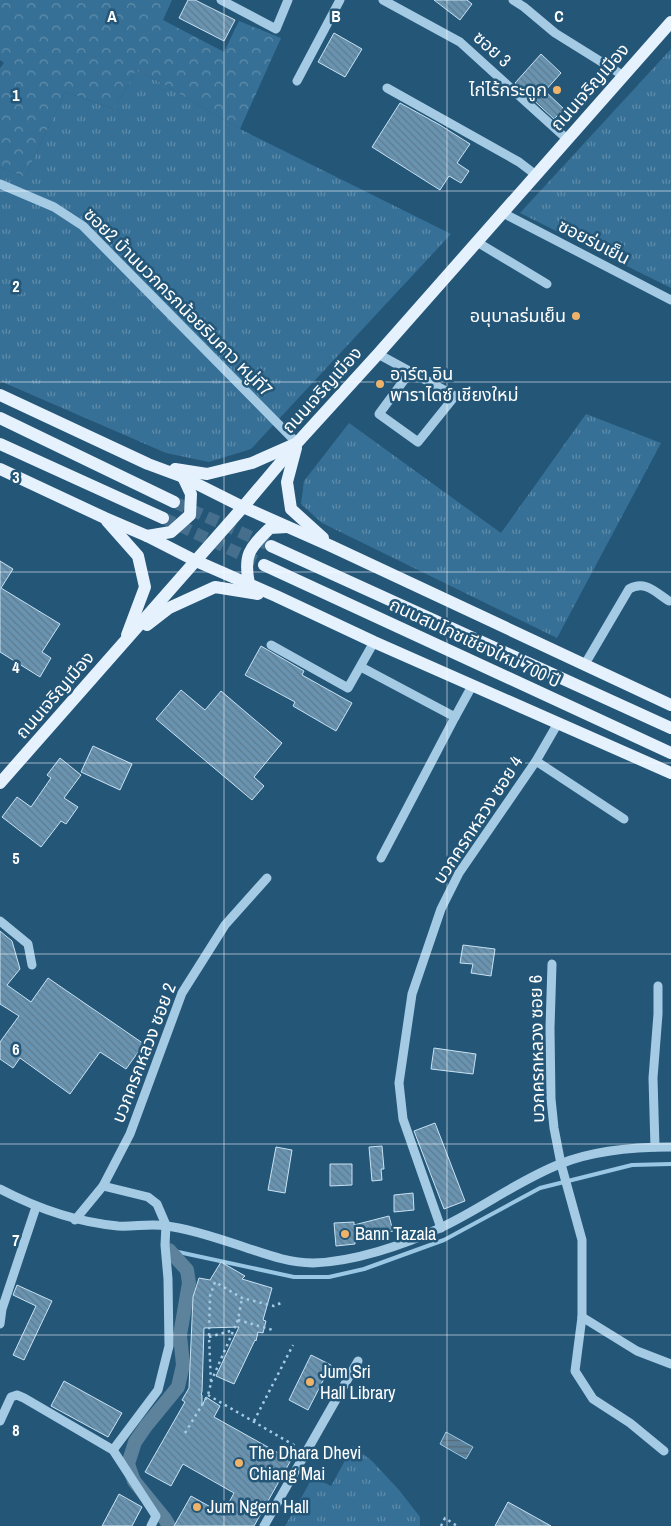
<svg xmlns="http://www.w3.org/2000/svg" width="671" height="1526" font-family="'Archivo Narrow','Noto Sans Thai',sans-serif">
	<defs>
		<pattern id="grass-tufts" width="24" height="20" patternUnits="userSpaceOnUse" patternTransform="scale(1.25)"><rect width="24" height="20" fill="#377096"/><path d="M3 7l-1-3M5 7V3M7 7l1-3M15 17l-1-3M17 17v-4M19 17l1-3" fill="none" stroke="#5f8dab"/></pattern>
		<pattern id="forest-crowns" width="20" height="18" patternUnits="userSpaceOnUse" patternTransform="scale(1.25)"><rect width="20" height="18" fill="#377096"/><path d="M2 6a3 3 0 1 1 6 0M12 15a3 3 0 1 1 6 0" fill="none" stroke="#5f8dab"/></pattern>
		<pattern id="water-rules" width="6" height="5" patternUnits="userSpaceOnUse" patternTransform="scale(1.25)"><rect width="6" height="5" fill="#5d829c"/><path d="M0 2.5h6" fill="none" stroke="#556a78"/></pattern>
		<pattern id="building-back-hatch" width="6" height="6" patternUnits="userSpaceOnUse" patternTransform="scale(1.25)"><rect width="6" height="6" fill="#6994b1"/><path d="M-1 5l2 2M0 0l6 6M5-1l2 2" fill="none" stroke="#5f7b8e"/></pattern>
	</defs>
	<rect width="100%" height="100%" fill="#245678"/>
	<g fill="url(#grass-tufts)">
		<polygon points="671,49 671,288 520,213"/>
		<polygon points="137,69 240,129 451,234 251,449 209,462 166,453 0,381 0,167 25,177 65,92 114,109"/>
		<polygon points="586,414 661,443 557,638 322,523 301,504 304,481 349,423 501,533"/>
		<polygon points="353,1446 372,1461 399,1490 420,1517 420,1526 285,1526 313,1477 331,1486"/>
	</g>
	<polygon fill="url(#forest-crowns)" points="0,0 172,0 163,20 224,52 239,21 281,38 240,129 137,69 114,109 65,92 25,177 0,167 0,68 4,63 0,60"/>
	<polygon fill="url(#water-rules)" stroke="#9ac8e4" points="446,1432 473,1447 466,1459 440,1444"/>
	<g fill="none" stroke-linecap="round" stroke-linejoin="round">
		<polyline stroke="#9ac8e4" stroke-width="4" points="169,1250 294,1277 329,1277 364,1269 444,1240 540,1188 632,1165 671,1164"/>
		<polyline stroke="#5d829c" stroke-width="14" points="169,1526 165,1519 134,1481 128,1464 135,1442 146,1426 178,1387 183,1365 180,1335 189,1283 187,1270 169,1250"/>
	</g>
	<g fill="url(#building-back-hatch)" stroke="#c8e2f3">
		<polygon points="188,0 195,0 235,20 224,41 179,18"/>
		<polygon points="434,0 467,0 472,4 460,20"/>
		<polygon points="334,33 362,49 345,77 318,62"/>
		<polygon points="541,54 561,73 545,91 564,109 554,119 515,83"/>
		<polygon points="400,103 440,125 470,144 457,163 469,171 461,183 449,176 440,190 372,147"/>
		<polygon points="0,561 13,569 1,588 60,624 42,652 51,658 40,677 0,652"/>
		<polygon points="261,646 304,671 302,675 352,703 336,731 293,706 295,702 245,675"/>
		<polygon points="181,690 205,710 221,691 282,743 254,777 264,786 252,800 156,719"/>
		<polygon points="93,746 132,764 120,790 81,772"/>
		<polygon points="60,758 81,775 64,798 78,807 66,824 61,821 41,847 2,817 17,797 31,807 51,778 47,775"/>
		<polygon points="0,931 12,941 20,969 7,985 31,1002 48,978 144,1044 126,1069 100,1052 70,1094 20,1058 13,1068 0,1059 0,1042 19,1016 0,1004"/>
		<polygon points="463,945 495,949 491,976 471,973 473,964 460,963"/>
		<polygon points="434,1048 476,1054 473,1074 431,1069"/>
		<polygon points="435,1123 465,1201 444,1209 414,1131"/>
		<polygon points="382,1146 384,1169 381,1169 382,1180 372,1181 369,1147"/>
		<polygon points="276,1147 292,1150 285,1193 268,1190"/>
		<polygon points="330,1164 352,1164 352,1185 330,1186"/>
		<polygon points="413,1193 414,1210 394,1212 394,1195"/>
		<polygon points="389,1216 393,1231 355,1241 355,1244 336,1246 334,1223 354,1222 354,1225"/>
		<polygon points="221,1262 245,1276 242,1279 272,1288 263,1320 266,1321 263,1333 258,1332 256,1341 255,1340 234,1384 216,1376 239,1327 204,1328 202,1392 201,1394 202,1395 202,1406 206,1397 220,1406 214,1417 291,1460 254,1526 174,1526 191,1496 223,1514 234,1493 183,1464 171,1486 145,1472 185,1402 182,1400 189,1388 193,1297 199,1278 210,1280"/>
		<polygon points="17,1285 52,1301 24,1360 13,1355 36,1306 13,1295"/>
		<polygon points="311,1355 331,1365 308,1410 289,1400"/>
		<polygon points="64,1381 122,1413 108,1437 51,1406"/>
		<polygon points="119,1494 142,1507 132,1526 102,1526"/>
		<polygon points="508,1502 551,1526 495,1526"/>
	</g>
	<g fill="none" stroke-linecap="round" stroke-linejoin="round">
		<g stroke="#456f8c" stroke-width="12" stroke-dasharray="12 6" stroke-linecap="butt">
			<polyline points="174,502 271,546"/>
			<polyline points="163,518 264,565"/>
		</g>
		<g stroke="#a5cbe4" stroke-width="2.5" stroke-dasharray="2.5 4" stroke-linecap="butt">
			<polyline points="238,1320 273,1330"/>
			<polyline points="209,1337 234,1330"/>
			<polyline points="211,1382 238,1320 242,1298"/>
			<polyline points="208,1395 297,1447"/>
			<polyline points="254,1421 293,1345"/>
			<polyline points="185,1433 208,1395 211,1383 209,1337 210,1296 215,1282 242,1298 274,1306 281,1303"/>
			<polyline points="441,1526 445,1518 457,1526"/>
		</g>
		<g stroke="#a5cbe4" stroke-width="9">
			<polyline points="221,0 276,29 288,0"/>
			<polyline points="383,0 460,42 568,140"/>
			<polyline points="513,0 524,7 555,33 624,76"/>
			<polyline points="297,81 340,0"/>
			<polyline points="387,88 519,162 536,175"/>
			<polyline points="0,184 54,207 83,226 297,443"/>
			<polyline points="503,213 671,300"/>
			<polyline points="477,242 547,284"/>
			<polyline points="378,354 455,396 418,442 379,414 410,372"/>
			<polyline points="271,645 348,688 374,642"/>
			<path d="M585,664L629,589C645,580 655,592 669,601"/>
			<polyline points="361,667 455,717 381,858"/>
			<polyline points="455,717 472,686"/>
			<polyline points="536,761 624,819"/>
			<polyline points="0,921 28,944 32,965"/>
			<polyline points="552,964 550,1028 551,1099 554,1128 561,1164 582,1240 582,1317 575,1371 593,1399 630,1423 664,1451"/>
			<polyline points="655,1147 653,1078 658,1014 658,986"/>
			<polyline points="103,1186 148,1197 157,1204 166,1225 165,1245 168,1279 169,1346 158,1390 113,1450"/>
			<path d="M0,1189C38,1209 75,1222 118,1226C134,1227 151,1223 167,1226C192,1229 223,1240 247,1248C268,1255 290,1263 313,1263C353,1262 404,1245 440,1228C481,1209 517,1181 560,1164C594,1150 634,1147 671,1147"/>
			<polyline points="75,1220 103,1186 130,1134 182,993 225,925 267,878"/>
			<polyline points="441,1228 403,1119 399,1083 412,994 441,909 459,873 536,761 558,723"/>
			<polyline points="582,1317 637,1351 671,1364"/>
			<polyline points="0,1324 2,1309 36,1207"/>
			<polyline points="0,1421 11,1397 17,1395 24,1398 113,1450 156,1516 151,1526"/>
			<polyline points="264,1526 358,1361"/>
		</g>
		<g stroke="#e5f1fc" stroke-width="12">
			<polyline points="0,395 148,464 183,477 243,507 331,546 671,705"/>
			<polyline points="0,418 174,502"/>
			<polyline points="0,444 163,518"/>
			<polyline points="296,448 287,482 291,509 323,538"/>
			<polyline points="0,469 105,518 147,536 196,561 276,596 374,642 671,773"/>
			<polyline points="175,469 207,474 252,463 295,444"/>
			<polyline points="107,521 138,556 145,587 127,635"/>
			<polyline points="147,536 171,532 190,515 191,494 183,477"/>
			<polyline points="271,546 671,728"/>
			<polyline points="264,565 671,753"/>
			<path d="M249,584C243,554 250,548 270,528L287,527"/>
			<polyline points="147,625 169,608 215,587 258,594"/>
			<polyline points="0,783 243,507 297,443 378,354 671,22"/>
		</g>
	</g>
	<path fill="none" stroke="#fff" stroke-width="1" stroke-opacity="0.55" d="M224,0V1526M447,0V1526M0,191H671M0,382H671M0,572H671M0,763H671M0,954H671M0,1144H671M0,1335H671"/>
	<g fill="#eeb369" stroke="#245678" stroke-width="2">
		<circle cx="557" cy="90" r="5"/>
		<circle cx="576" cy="316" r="5"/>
		<circle cx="380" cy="384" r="5"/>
		<circle cx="345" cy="1234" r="5"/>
		<circle cx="310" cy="1382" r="5"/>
		<circle cx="239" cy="1463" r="5"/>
		<circle cx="197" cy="1507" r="5"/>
	</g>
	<g text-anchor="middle" stroke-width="5" stroke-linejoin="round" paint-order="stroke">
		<g font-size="18" fill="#fff" stroke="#245678">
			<text transform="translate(492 49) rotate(42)" y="6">ซอย 3</text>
			<text transform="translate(590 87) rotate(-49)" y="6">ถนนเจริญเมือง</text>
			<text transform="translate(594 242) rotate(27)" y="6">ซอยร่มเย็น</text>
			<text transform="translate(178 302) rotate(45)" y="6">ซอย2 บ้านบวกครกน้อยริมคาว หมู่ที7</text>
			<text transform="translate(322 390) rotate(-48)" y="6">ถนนเจริญเมือง</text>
			<text transform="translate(475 643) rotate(25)" y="6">ถนนสมโภชเชียงใหม่ 700 ปี</text>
			<text transform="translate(55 695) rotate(-49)" y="6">ถนนเจริญเมือง</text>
			<text transform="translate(478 820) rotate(-57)" y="6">บวกครกหลวง ซอย 4</text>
			<text transform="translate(537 1049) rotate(-91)" y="6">บวกครกหลวง ซอย 6</text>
			<text transform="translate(144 1053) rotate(-69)" y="6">บวกครกหลวง ซอย 2</text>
		</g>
		<g font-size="18" fill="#fff" stroke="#245678" text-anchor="start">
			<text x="547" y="96" text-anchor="end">ไก่ไร้กระดูก</text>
			<text x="566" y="322" text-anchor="end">อนุบาลร่มเย็น</text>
			<text x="390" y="380">อาร์ต อิน<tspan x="390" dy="21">พาราไดซ์ เชียงใหม่</tspan></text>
			<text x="355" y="1240">Bann Tazala</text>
			<text x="320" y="1378">Jum Sri<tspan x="320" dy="21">Hall Library</tspan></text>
			<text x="249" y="1459">The Dhara Dhevi<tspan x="249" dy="21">Chiang Mai</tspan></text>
			<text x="207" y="1513">Jum Ngern Hall</text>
		</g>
	</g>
	<g font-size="16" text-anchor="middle" font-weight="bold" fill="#fff" stroke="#245678" stroke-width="5" stroke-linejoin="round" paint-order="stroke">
		<text x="112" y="22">A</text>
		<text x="336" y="22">B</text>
		<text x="559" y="22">C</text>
		<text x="16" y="101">1</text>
		<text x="16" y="292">2</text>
		<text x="16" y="483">3</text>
		<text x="16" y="673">4</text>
		<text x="16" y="864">5</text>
		<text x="16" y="1055">6</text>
		<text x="16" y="1246">7</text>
		<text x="16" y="1436">8</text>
	</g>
</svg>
